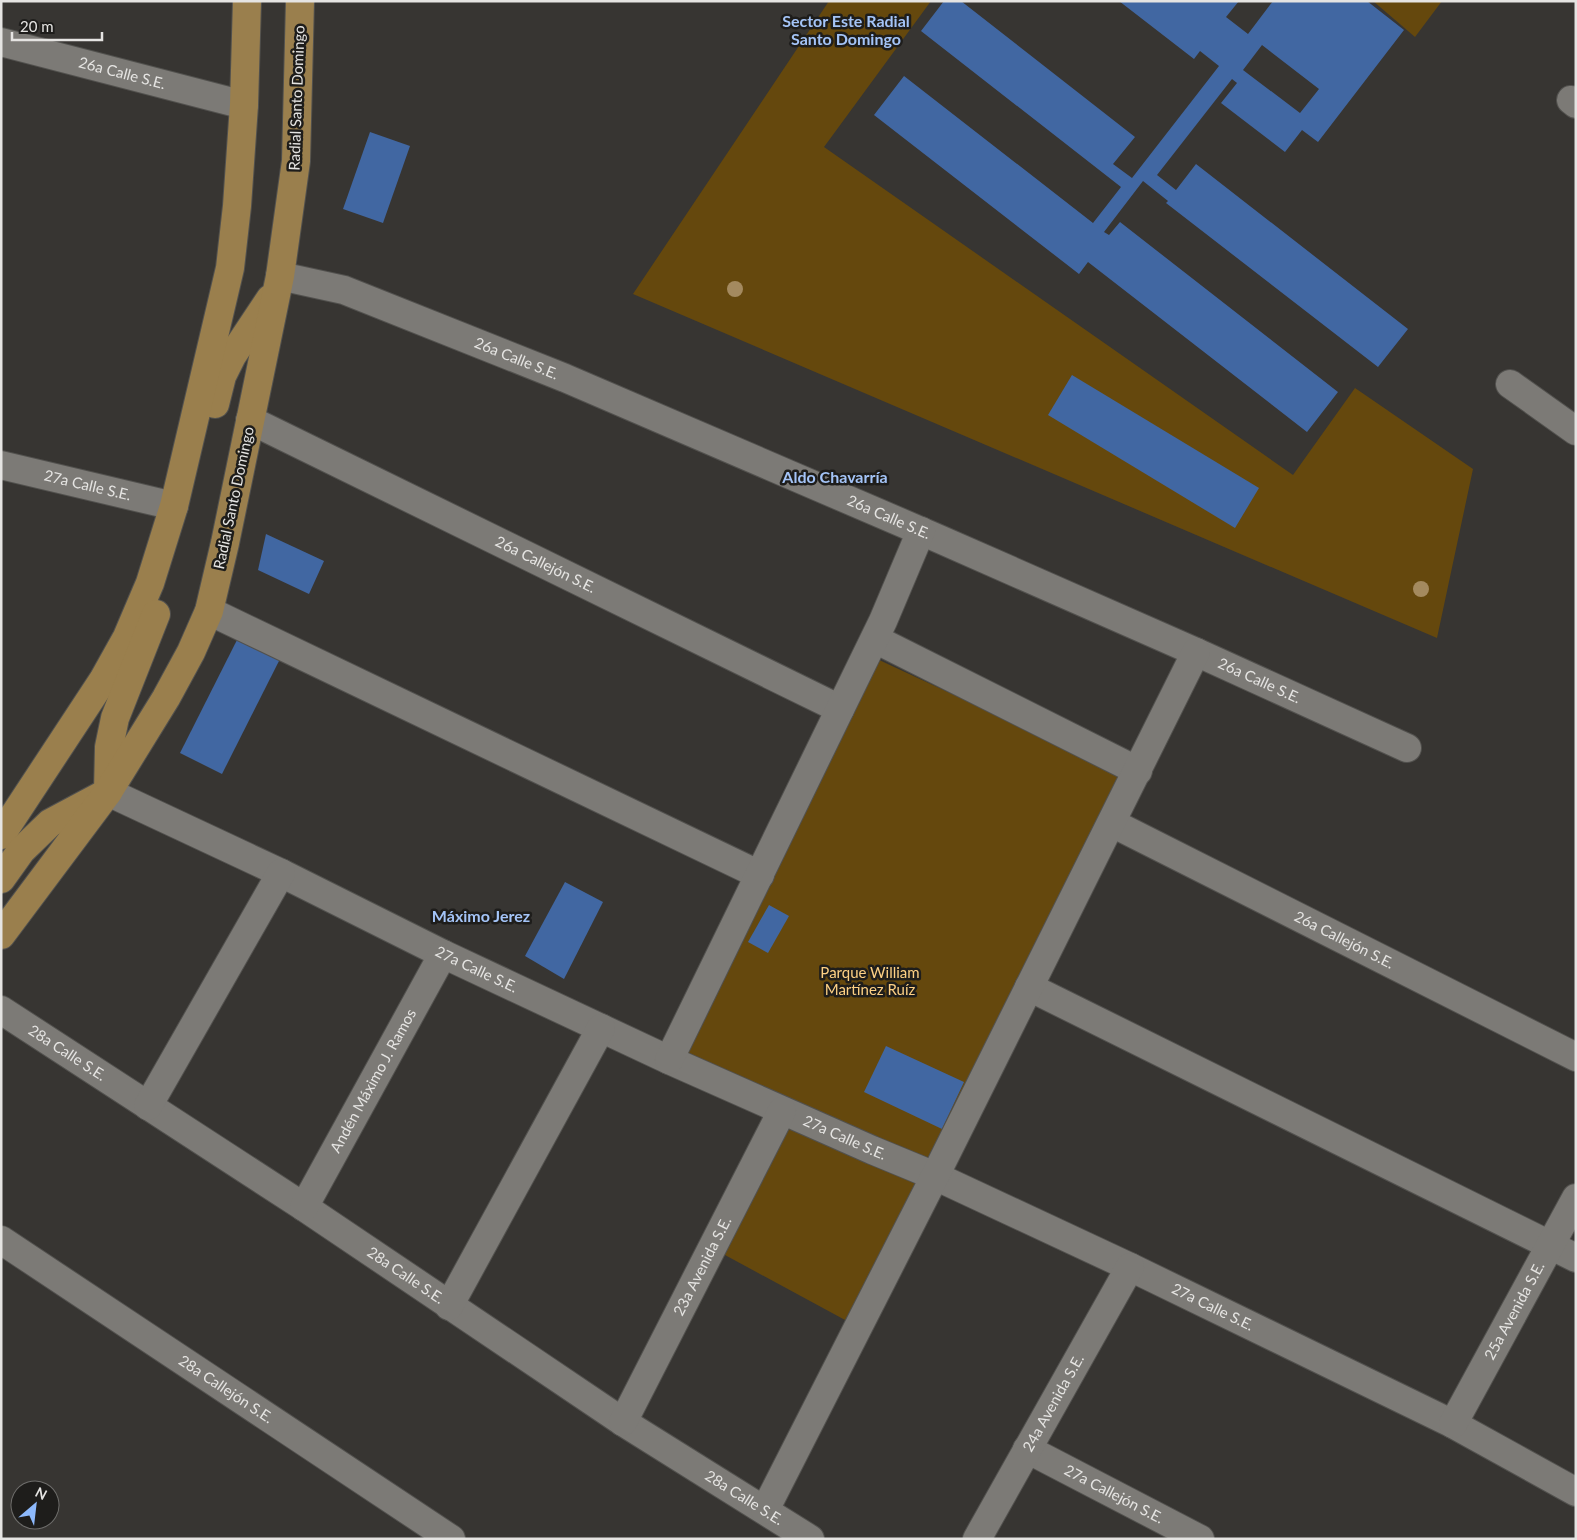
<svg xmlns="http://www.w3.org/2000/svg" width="1577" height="1540" font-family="Lato,sans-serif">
	<rect width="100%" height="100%" fill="#373532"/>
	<g fill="#65480d">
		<polygon points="829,1 931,1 824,147 1293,475 1355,388 1473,469 1437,638 633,294"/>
		<polygon points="1373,1 1442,1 1415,37"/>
		<polygon points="877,659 1130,777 934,1172 669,1060"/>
		<polygon points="782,1111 935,1176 858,1327 712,1248"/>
	</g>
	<g fill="#4167a2" fill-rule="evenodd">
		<path d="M944,1H961L1135,137L1113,164L1132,178L1219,66L1200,51L1194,59L1119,1H1239L1226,17L1248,34L1273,1H1367L1404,30L1318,142L1302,130L1285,152L1221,103L1237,83L1232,79L1157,175L1176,190L1196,164L1408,329L1378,367L1166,203L1168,201L1143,181L1104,232L1109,235L1120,222L1338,392L1307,432L1088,262L1079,274L874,115L904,76L1093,223L1121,187L921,31ZM1262,45L1319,89L1300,113L1243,70Z"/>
		<polygon points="370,132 410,146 383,223 343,209"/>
		<polygon points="1072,375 1259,488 1235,528 1048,415"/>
		<polygon points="266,534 324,561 309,594 258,570"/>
		<polygon points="239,636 281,657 222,774 180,753"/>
		<polygon points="565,882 603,902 564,979 525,956"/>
		<polygon points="769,905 789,916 768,953 748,942"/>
		<polygon points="886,1046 964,1082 942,1129 864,1092"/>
	</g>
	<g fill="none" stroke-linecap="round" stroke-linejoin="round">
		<g stroke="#52514e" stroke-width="30">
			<g id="minor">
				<path id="s1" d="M1,42L244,105"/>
				<polyline points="1571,100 1576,104"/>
				<path id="s2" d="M280,276L344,290L565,378L937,538L1196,652L1407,748"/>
				<polyline points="1510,384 1576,431"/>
				<path id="s3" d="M250,420L840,709"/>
				<path id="s4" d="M1,465L174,506"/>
				<polyline points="209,611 760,875"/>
				<polyline points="875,639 1138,771"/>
				<path id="s5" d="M108,792L281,873L443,954L669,1060L872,1150L935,1176L1130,1267L1453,1424L1576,1492"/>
				<path id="s6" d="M1112,823L1576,1057"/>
				<polyline points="1029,987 1576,1258"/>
				<path id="s7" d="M1,1010L304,1207L623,1422L810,1539"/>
				<polyline points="669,1060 883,621 921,531"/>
				<polyline points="148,1106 281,873"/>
				<path id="s8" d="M304,1207L443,954"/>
				<path id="s9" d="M1,1240L451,1539"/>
				<polyline points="449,1306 601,1028"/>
				<path id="s10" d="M623,1422L782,1111"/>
				<path id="s11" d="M1453,1424L1576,1198"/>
				<path id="s12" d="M1027,1449L1200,1539"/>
				<polyline points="765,1510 935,1176 1196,652"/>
				<path id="s13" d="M977,1539L1130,1267"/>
			</g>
		</g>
		<g stroke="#52514e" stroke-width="30">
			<g id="major">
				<polyline points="215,404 222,376 232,356 270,299"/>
				<polyline points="1,835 103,680 127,637 150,583 174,506 230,268 237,206 244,105 247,1"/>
				<polyline points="1,879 21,851 50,823 108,792 109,747 115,718 156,614"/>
				<polyline points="1,935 108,792 166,698 191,652 209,611 225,543 280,276 296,161 300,1"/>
			</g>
		</g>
		<use href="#minor" stroke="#7c7a76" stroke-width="28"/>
		<use href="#major" stroke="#9a7f4d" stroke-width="28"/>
	</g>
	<g fill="#a48a5f">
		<circle cx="735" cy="289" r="8"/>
		<circle cx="1421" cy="589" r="8"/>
	</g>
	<g text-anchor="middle" stroke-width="5" stroke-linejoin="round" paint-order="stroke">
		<g font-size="15" fill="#e5e4e2" stroke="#1e1d1b">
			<text dy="5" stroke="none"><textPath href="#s1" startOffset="125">26a Calle S.E.</textPath></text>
			<text transform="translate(297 98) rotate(-88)" y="5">Radial Santo Domingo</text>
			<text dy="5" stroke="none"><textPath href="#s2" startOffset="251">26a Calle S.E.</textPath></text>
			<text dy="5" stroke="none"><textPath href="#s4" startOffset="89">27a Calle S.E.</textPath></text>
			<text transform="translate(234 498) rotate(-78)" y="5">Radial Santo Domingo</text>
			<text dy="5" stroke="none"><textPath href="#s2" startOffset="656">26a Calle S.E.</textPath></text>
			<text dy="5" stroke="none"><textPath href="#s3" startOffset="329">26a Callejón S.E.</textPath></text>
			<text dy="5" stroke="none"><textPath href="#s2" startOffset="1061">26a Calle S.E.</textPath></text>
			<text dy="5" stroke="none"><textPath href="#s6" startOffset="260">26a Callejón S.E.</textPath></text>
			<text dy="5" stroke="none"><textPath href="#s5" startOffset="409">27a Calle S.E.</textPath></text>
			<text dy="5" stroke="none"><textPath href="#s7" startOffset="79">28a Calle S.E.</textPath></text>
			<text dy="5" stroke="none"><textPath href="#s8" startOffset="144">Andén Máximo J. Ramos</textPath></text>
			<text dy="5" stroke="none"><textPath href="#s5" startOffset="814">27a Calle S.E.</textPath></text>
			<text dy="5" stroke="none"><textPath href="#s10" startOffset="175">23a Avenida S.E.</textPath></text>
			<text dy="5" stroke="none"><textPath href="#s7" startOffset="484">28a Calle S.E.</textPath></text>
			<text dy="5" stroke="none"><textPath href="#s5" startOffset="1219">27a Calle S.E.</textPath></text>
			<text dy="5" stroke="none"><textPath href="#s11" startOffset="129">25a Avenida S.E.</textPath></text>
			<text dy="5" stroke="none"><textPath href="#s9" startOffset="270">28a Callejón S.E.</textPath></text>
			<text dy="5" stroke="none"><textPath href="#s13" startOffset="156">24a Avenida S.E.</textPath></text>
			<text dy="5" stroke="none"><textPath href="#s12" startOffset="98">27a Callejón S.E.</textPath></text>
			<text dy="5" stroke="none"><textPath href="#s7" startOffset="889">28a Calle S.E.</textPath></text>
		</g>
		<g font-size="15" fill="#fdd084" stroke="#1e1d1b">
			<text x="870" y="978">Parque William<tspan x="870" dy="17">Martínez Ruíz</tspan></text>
		</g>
		<g font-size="16" font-weight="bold" fill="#a4c4f7" stroke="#1e1d1b">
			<text x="846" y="27">Sector Este Radial<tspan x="846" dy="18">Santo Domingo</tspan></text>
			<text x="835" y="483">Aldo Chavarría</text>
			<text x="481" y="922">Máximo Jerez</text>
		</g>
	</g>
	<rect width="1577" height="1540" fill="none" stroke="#e5e4e2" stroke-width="5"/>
	<g transform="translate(35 1505) rotate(28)"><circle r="24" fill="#1e1d1b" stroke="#6e6d6b"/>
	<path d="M0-4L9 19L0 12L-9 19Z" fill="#8db9fc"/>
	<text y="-8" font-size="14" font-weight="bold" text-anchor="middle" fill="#e5e4e2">N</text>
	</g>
	<path d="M12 32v8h90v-8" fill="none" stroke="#e5e4e2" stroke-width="2.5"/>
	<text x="20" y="32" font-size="15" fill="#e5e4e2" stroke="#1e1d1b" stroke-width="4" paint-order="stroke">20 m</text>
</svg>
